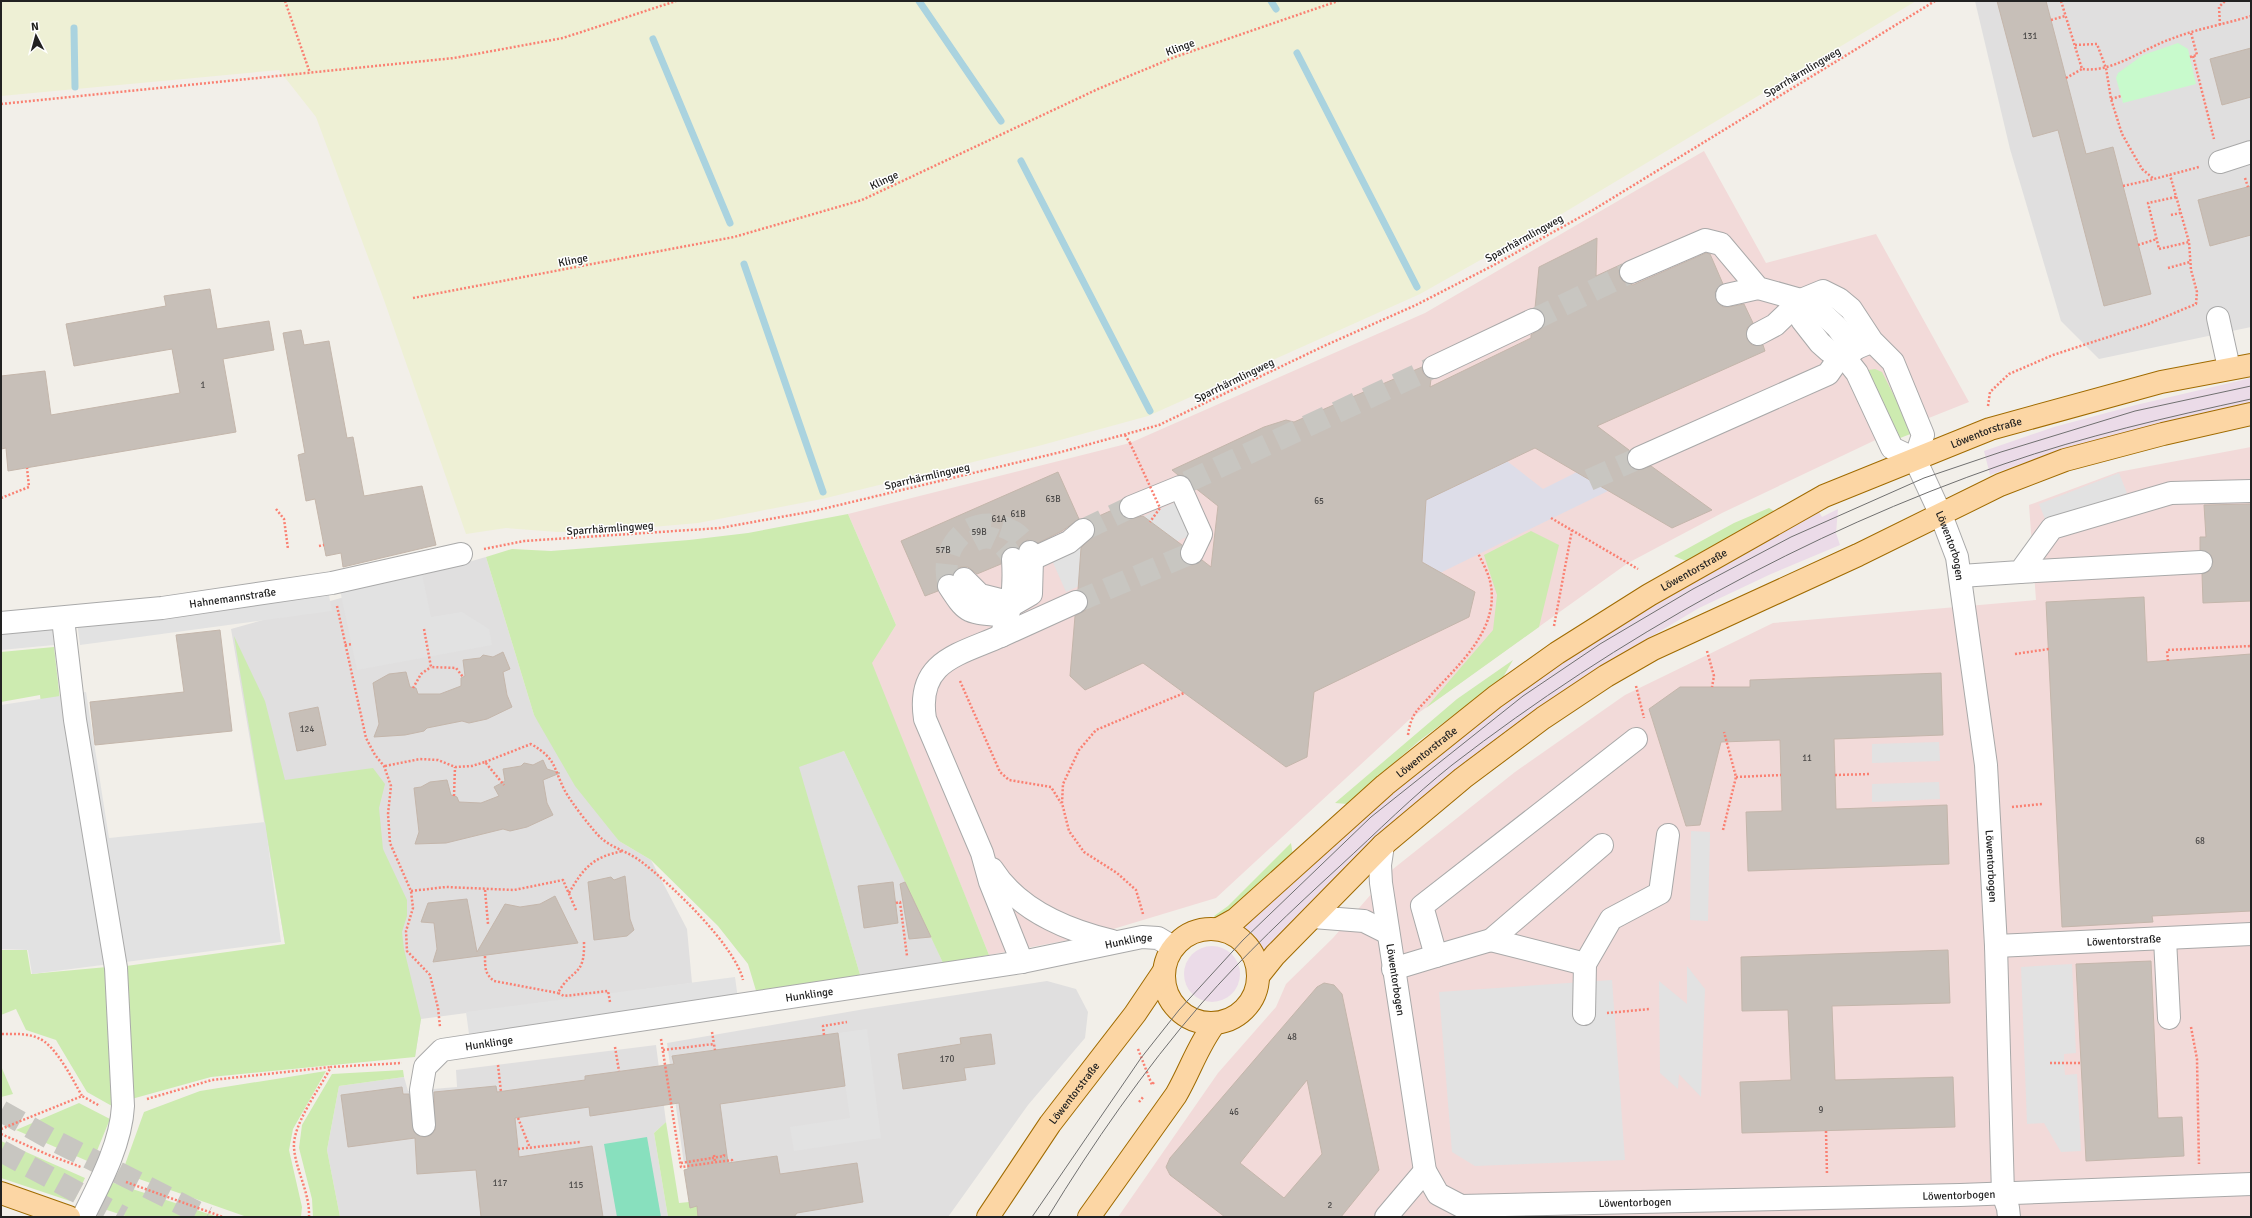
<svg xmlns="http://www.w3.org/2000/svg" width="2252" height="1218" font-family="Signika,sans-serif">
	<rect width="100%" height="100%" fill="#f2efe9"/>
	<g fill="#e0dfdf">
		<polygon points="1975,1 2251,1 2251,327 2099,359 2061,321 2010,149"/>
		<polygon points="486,557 534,715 619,841 651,860 687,929 692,983 421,1019 415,1057 285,944 231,629"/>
		<polygon points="844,751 931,936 943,963 861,978 798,766"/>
		<polygon points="1047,981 1076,989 1088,1012 1085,1038 1028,1105 948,1217 681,1217 689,1202 721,1165 721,1158 684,1164 667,1043 865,1009"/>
		<polygon points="656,1045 666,1122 654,1133 668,1217 340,1217 327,1150 339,1086 404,1077 408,1091 457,1087 456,1070"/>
	</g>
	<g fill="#f2dad9">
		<polygon points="1704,151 1766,263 1876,234 1969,402 1886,435 1722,513 1628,563 1410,719 1216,898 1090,936 989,955 871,663 896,625 848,514 1130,443 1425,313"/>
		<polygon points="2251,447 2251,1217 1118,1217 1218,1073 1276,1007 1286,984 1333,938 1393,869 1515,772 1625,695 1773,623 2036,600 2029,505 2118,472"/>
	</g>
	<g fill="#ebdbe8">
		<polygon points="2251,378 2251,406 2054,452 1990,475 1984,451 2054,427 2136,405"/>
		<polygon points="1838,509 1836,533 1840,545 1771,574 1699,608 1610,661 1534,714 1380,836 1302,911 1265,953 1260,943 1251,932 1242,926 1437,751 1590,640 1818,510 1822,517"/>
		<circle cx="1212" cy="974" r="28"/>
	</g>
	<polygon fill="#eef0d5" points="1,1 1916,1 1555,218 1420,294 1148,416 1042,445 822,499 698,523 629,529 558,532 506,528 466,534 384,300 316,117 279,70 1,96"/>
	<g fill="#cdebb0">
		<polygon points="1875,369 1882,372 1913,433 1895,440 1868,370"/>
		<polygon points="1769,508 1774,511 1686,561 1674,556 1734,523"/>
		<polygon points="848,514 896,625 872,663 989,955 943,963 844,751 799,767 861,978 757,994 748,964 718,926 651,860 619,841 575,786 534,715 486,557 512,549 551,551 689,540 748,533"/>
		<polygon points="1531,531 1559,545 1539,627 1426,708 1493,630 1497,595 1484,555"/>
		<polygon points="234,636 265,701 285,780 373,768 385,784 379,808 383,849 407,900 407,916 402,932 404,949 421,1019 415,1057 211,1077 128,1100 119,967 285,944"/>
		<polygon points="54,647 62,718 43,720 40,695 1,702 1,652"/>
		<polygon points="1513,660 1502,679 1419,741 1347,804 1335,803 1457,699"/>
		<polygon points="1291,843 1293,856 1251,899 1215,920 1214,916 1228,906"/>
		<polygon points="1,950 27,950 31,974 107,967 119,1110 87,1092 56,1040 26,1030 16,1009 1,1015"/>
		<polygon points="1,1066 13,1094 1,1097"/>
		<polygon points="403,1070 404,1077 339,1086 327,1150 340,1217 313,1217 312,1199 299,1148 302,1125 332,1074"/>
		<polygon points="326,1071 293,1129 289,1150 302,1207 301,1217 247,1217 122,1173 144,1112 200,1091"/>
		<polygon points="79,1103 110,1119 92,1163 16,1130"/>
		<polygon points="666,1122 679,1203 689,1202 691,1207 766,1195 770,1217 668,1217 654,1133"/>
		<polygon points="1,1141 85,1178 75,1199 70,1201 1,1178"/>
		<polygon points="111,1182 218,1217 128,1217 104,1209 103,1202"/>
	</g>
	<polygon fill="#c8facc" points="2178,43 2188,49 2196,84 2123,103 2116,78 2118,73 2143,55"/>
	<polygon fill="#88e0be" points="647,1137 661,1217 617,1217 604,1144"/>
	<g fill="#e2e2e2">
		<polygon points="2119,473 2127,493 2047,524 2039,504"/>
		<polygon points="1176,502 1191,535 1066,592 1051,558"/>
		<polygon points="422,574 431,617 462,612 489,629 492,645 357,670 340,590"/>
		<polygon points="328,590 332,611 80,645 77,622"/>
		<polygon points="52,623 54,645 1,650 1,627"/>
		<polygon points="86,692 109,838 265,822 281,942 32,974 28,950 1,949 1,705"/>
		<polygon points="1939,742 1940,761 1872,763 1872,744"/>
		<polygon points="1939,782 1940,799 1872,802 1872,784"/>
		<polygon points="1691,831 1710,832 1708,921 1690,920"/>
		<polygon points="2072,964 2076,1053 2064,1054 2064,1063 2065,1075 2077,1074 2081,1151 2061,1152 2044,1123 2027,1124 2021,967"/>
		<polygon points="1687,966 1705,989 1701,1097 1679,1074 1678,1089 1660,1073 1659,981 1687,1004"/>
		<polygon points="735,977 738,999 469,1034 466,1012"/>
		<polygon points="1612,980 1625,1160 1475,1166 1452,1152 1439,992"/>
		<polygon points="867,1029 881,1138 794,1151 790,1127 850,1118 838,1033"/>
	</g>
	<polygon fill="#dddde8" points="1507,461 1543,489 1577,472 1608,491 1440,573 1422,562 1426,500"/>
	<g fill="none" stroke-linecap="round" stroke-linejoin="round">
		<g stroke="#aad3df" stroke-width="7">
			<polyline points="919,1 1001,121"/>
			<polyline points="1271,1 1276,9"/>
			<polyline points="74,28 75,87"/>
			<polyline points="653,39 730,223"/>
			<polyline points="1297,53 1417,287"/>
			<polyline points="1021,161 1150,411"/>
			<polyline points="744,264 823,492"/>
		</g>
	</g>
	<g fill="#c7bfb8" stroke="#c4b6ab" fill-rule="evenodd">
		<polygon points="1997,1 2046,1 2086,154 2113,147 2151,294 2104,306 2058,130 2033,137"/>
		<polygon points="2251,48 2251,97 2222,105 2210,59"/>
		<polygon points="2251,186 2251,235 2210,246 2198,200"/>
		<polygon points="1597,238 1596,276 1622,264 1619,270 1620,277 1624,282 1633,285 1706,253 1710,254 1723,284 1715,292 1718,303 1723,307 1729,307 1744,304 1753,323 1747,328 1747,339 1752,345 1763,345 1765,351 1597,426 1629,450 1627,457 1631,468 1638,470 1651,466 1712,510 1672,528 1535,448 1426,500 1422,562 1475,592 1469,617 1314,692 1307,757 1286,767 1143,663 1085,690 1070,676 1075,616 1086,610 1088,604 1087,597 1078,590 1081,548 1095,534 1095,527 1090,520 1119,507 1123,517 1129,519 1143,516 1182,545 1180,554 1186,564 1193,565 1202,560 1211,567 1218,506 1194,487 1188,477 1178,475 1172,470 1264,427 1286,420 1294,422 1422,367 1423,373 1431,379 1430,387 1531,338 1531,335 1543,327 1545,321 1544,314 1535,308 1539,267"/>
		<polygon points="210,289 217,329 269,321 274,350 223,359 236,432 8,471 6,448 1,449 1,376 45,371 51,415 180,393 172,349 74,366 66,324 166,306 164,296"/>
		<polygon points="301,330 304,345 329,341 347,438 353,437 364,496 422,486 436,545 343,567 341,553 326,556 315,499 306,501 298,455 305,453 283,333"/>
		<polygon points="1058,472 1079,519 1062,531 1038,543 1027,540 1018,548 1007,548 1002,554 1001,564 977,574 968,567 961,567 953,574 942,575 938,581 938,591 925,596 901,541"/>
		<polygon points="2251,504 2251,601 2203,603 2202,574 2208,572 2213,562 2211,555 2200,550 2200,537 2206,537 2204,505"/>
		<polygon points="2144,597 2147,662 2251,654 2251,911 2152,916 2153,922 2062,927 2046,602"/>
		<polygon points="220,630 232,731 95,745 90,702 184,692 176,635"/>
		<polygon points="503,652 510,669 503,672 507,695 512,707 487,719 469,723 462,721 427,728 424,731 405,735 374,737 379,724 373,683 389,674 406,672 410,687 416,688 418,694 440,694 461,686 461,678 465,676 463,660 480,658 483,655 493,657"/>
		<polygon points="1941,673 1943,735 1834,739 1836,809 1947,805 1949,864 1748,871 1746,812 1782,811 1780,740 1721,742 1700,825 1686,826 1649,709 1680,687 1750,687 1750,680"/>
		<polygon points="318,707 326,745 297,751 289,713"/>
		<polygon points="543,760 547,769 560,773 543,780 547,803 553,815 527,827 510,831 503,829 446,843 415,844 419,832 414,788 421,787 430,782 447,780 451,795 457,797 459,802 481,803 499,796 494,787 505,781 503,769 521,766 524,763 533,765"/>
		<polygon points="625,876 630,919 634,930 627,936 594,940 588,882 611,877 614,880"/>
		<polygon points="893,882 898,923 864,928 858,886"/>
		<polygon points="905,882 931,937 909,939 900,884"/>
		<polygon points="555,896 578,943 433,962 437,949 434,923 421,922 428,903 467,899 477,952 505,904 520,907 540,904"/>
		<polygon points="1948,950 1950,1003 1832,1006 1835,1080 1953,1077 1955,1127 1742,1133 1740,1082 1791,1080 1788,1010 1742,1011 1741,957"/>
		<polygon points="2151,961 2158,1118 2182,1117 2184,1156 2086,1161 2076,964"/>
		<path d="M1324,983L1334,985L1342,994L1379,1170L1341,1217H1225L1170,1175L1166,1167L1170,1158L1317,987ZM1307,1080L1322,1154L1284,1198L1240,1163Z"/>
		<polygon points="838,1033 845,1086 720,1104 728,1163 777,1156 780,1174 857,1163 863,1202 797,1213 794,1217 698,1217 697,1206 690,1208 684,1170 688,1169 679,1103 590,1116 589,1107 515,1118 519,1157 592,1146 603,1217 481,1217 476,1170 417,1174 415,1138 348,1147 341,1095 402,1087 403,1094 409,1094 414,1132 419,1136 425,1137 431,1135 435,1130 434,1092 496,1086 497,1092 585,1080 585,1076 674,1064 672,1056"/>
		<polygon points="991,1034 995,1064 964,1068 966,1080 903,1089 898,1054 961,1044 960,1038"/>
	</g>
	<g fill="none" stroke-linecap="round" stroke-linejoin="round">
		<g stroke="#c8c6c1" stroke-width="22" stroke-dasharray="22 11" stroke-linecap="butt">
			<polyline points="1533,320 1631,272"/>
			<polyline points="1589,480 1639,458"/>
			<polyline points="1187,482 1434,367"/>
			<polyline points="1083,530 1131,507"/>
			<path d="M974,541C993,531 1005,544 1013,559"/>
			<path d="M949,586C936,541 978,507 1017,534C1023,538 1026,546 1030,552"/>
			<polyline points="1076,602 1192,553"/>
		</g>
		<g stroke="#c8c6c1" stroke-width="22" stroke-dasharray="22 11" stroke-linecap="butt">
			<polyline points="1,1111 51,1139 207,1217"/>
			<polyline points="1,1151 123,1217"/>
		</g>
		<g stroke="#a9a9a9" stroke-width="24">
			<g id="minor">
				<polyline points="2220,162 2251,152"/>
				<polyline points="1631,272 1705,240 1721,244 1758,288 1801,300 1822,313 1837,327 1854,350"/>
				<polyline points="1727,295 1758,288"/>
				<polyline points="1801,300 1802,320 1820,343 1829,351 1842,354 1857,373 1892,448 1915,459"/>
				<polyline points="2218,318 2229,368"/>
				<polyline points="1758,334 1775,325 1801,300 1823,291 1839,299 1851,309 1872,341 1893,362 1923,435 1915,459"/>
				<polyline points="1434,367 1533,320"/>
				<polyline points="1639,458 1828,374 1842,354 1866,344"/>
				<path id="s1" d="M1915,459L1941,515L1957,557L1986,765L1996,946L2003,1194L2008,1208L2009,1217"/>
				<polyline points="1131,507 1180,487 1201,534 1192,553"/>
				<path d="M1013,559C1015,591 1012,606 1001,636C958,655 916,661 925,719L982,853L990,882L1022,962"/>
				<polyline points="1032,559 1069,542 1083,530"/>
				<polyline points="2020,572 2201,562"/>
				<polyline points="1961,576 2020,572 2052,528 2171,493 2251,491"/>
				<polyline points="964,579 980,595 1000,600"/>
				<path d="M949,586C966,612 966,612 997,615"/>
				<polyline points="1012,605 1031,594 1032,559 1030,552"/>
				<path d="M63,619L75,720L116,968L123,1106C121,1144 100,1183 83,1217"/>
				<path id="s2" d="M1,623L162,608L332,583L461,554"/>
				<polyline points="1001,636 1076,602"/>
				<path id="s3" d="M1383,845L1380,865L1381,883L1425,1171L1438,1194L1461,1206L1960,1195L2251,1184"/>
				<polyline points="1602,845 1491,940 1436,956 1422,906 1636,739"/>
				<path d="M992,869C1018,910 1066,930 1112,941"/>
				<polyline points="1313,917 1364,921 1388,933"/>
				<polyline points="2165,939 2169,1018"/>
				<polyline points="1491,940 1585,964"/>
				<path id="s4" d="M1996,946L2251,934"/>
				<polyline points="1393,969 1436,956"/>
				<polyline points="1584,1014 1585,964 1611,919 1660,893 1668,835"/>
				<path id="s5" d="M424,1125L421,1090L425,1067L442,1050L1022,962L1142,937L1158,938L1173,947"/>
				<polyline points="1386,1217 1425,1171"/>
			</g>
		</g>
		<g stroke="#a06b00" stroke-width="24">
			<g id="major">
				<circle cx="1211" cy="976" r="47"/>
				<path id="s6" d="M1218,929L1236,919L1385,785L1495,697L1557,653L1649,595L1824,496L1990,429L2161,382L2251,365"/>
				<polyline points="1259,975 1275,955 1383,845 1463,778 1543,718 1606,676 1653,649 1858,555 2000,485 2065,460 2163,434 2251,414"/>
				<polyline points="1,1193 69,1217"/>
				<path id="s7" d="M988,1217L1050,1124L1135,1014L1164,971"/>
				<path d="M1089,1217L1176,1095C1190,1071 1198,1045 1215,1023"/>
			</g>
		</g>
		<g stroke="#fa8072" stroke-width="2.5" stroke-dasharray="2 2" stroke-linecap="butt">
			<polyline points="285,1 310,73"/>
			<path d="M2061,1L2082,69C2113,73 2142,49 2171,39C2196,29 2225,24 2251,16"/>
			<polyline points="2051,20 2065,16"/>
			<polyline points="2220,25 2219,7 2225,1"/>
			<polyline points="2075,45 2097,44 2106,68 2111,99 2122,134 2142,169 2154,179 2199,167"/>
			<polyline points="2193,56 2214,139"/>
			<polyline points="2190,57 2197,55 2191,33"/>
			<polyline points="2066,78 2082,69"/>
			<polyline points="2111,99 2121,96"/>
			<polyline points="1,104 454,58 563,38 676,1"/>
			<polyline points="2245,178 2248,187"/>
			<polyline points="2123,186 2154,179"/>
			<polyline points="2176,197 2148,203 2159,249 2189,242"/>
			<polyline points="2171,215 2180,213"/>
			<polyline points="2138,245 2157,239"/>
			<polyline points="2168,268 2190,262"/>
			<polyline points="413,298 734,237 862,200 1098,89 1175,57 1338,1"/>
			<polyline points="1988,406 1990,392 2009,374 2053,355 2148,324 2196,304 2197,292 2191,270 2189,242 2170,175"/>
			<polyline points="1125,435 1130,443"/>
			<polyline points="1,498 29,487 27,468"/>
			<polyline points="276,509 284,519 288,549"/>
			<polyline points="1551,518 1638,569"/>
			<polyline points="319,546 324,545"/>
			<polyline points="484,549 524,541 720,528 814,511 1061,452 1159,425 1324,346 1416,305 1492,266 1593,210 1935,1"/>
			<polyline points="337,606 366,738 375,755 384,766 391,786 388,814 390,843 411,891 413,908 406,931 407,951 430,975 438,1008 440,1027"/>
			<polyline points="1554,626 1572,530"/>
			<polyline points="424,629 431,667 456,668 463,677"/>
			<polyline points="345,645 352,644"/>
			<polyline points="1707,651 1714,676 1712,687"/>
			<polyline points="2015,654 2049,649"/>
			<polyline points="2168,661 2167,650 2251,646"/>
			<polyline points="960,681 1000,772 1009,780 1051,787 1061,803"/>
			<polyline points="1636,686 1644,718"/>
			<polyline points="413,688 421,674 431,667"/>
			<path d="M1408,735C1411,713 1418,710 1432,694C1460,663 1501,628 1490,581C1488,572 1482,562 1478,553"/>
			<path d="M485,762L531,744C557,759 553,768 565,791C571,802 593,831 602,839C613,848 628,852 639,860C669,882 735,945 743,980"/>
			<polyline points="385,766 420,759 438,760 455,767 472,766 485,762 504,785"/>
			<polyline points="1835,775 1871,774"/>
			<polyline points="1736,777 1781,775"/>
			<polyline points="454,796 455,767"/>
			<polyline points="2012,807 2042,804"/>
			<polyline points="1723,830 1736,777 1724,732"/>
			<polyline points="485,890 488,924"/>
			<polyline points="411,891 446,887 514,890 563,880 576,910"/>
			<path d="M569,893C584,867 593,857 623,851"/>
			<polyline points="896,903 900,902 907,956"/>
			<polyline points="1143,914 1136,890 1117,873 1084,852 1069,831 1062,803 1063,784 1079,750 1096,730 1184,693"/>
			<path d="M584,942C585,978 572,967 558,993L564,996L608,991L610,1002"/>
			<path d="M485,956C485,968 485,974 494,981L558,993"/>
			<polyline points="1607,1013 1650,1009"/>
			<polyline points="2191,1027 2197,1059 2199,1164"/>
			<polyline points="712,1032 714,1044"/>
			<path d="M2,1034C14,1034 27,1033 38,1038C55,1044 73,1080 82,1096"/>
			<polyline points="824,1035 823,1026 847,1022"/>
			<polyline points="661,1039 681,1167 732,1160 732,1163"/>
			<polyline points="615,1047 619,1071"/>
			<polyline points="1138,1049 1152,1085 1154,1082"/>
			<polyline points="663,1050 714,1044 715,1050"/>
			<polyline points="2050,1063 2081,1063"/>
			<polyline points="498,1065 501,1092"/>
			<polyline points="147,1099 212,1080 331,1067"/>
			<polyline points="1139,1102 1144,1096"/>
			<polyline points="518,1118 530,1148"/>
			<polyline points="1,1129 82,1096 100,1106"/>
			<polyline points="1826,1131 1827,1175"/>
			<polyline points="1,1134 51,1156 81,1167"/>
			<polyline points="518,1149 580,1142"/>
			<polyline points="714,1155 715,1162"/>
			<polyline points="681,1163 712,1158"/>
			<polyline points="126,1182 223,1217"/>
			<path d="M309,1217C310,1193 296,1171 294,1148C292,1125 320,1088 331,1067L402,1063"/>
		</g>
		<use href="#minor" stroke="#fff" stroke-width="22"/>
		<use href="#major" stroke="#fcd6a4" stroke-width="22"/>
		<g stroke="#707070" stroke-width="1">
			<polyline points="1032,1217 1141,1058 1179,1010 1243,940 1371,817 1523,696 1600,644 1693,589 1791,537 1924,478 2001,452 2135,411 2251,386"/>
			<path d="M1048,1217C1093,1143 1144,1070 1201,1004C1244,955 1292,910 1340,866C1377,832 1413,796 1452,765C1618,637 1805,533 2004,464C2085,436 2168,417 2251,399"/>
		</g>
		<g stroke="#fa8072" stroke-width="2.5" stroke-dasharray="2 2" stroke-linecap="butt">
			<polyline points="1130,443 1160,508 1150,522"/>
			<polyline points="712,1158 724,1156 724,1154"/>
		</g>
	</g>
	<g text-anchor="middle" stroke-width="3" stroke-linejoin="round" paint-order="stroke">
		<g font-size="9" fill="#4b4948">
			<text x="2030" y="39">131</text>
			<text x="203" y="388">1</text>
			<text x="1053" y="502">63B</text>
			<text x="1319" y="504">65</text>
			<text x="1018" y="517">61B</text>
			<text x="999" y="522">61A</text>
			<text x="979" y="535">59B</text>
			<text x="943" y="553">57B</text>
			<text x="307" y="732">124</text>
			<text x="1807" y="761">11</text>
			<text x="2200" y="844">68</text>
			<text x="1292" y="1040">48</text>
			<text x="947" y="1062">170</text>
			<text x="1821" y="1113">9</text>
			<text x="1234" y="1115">46</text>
			<text x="500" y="1186">117</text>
			<text x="576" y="1188">115</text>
			<text x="1330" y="1208">2</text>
		</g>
		<g font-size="11" fill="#222" stroke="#fff">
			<text transform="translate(1180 47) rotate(-20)" y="4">Klinge</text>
			<text transform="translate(1802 72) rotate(-31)" y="4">Sparrhärmlingweg</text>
			<text transform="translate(884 180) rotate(-25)" y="4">Klinge</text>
			<text transform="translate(1524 238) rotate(-29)" y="4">Sparrhärmlingweg</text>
			<text transform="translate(573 260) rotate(-11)" y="4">Klinge</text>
			<text transform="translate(1234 380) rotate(-26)" y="4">Sparrhärmlingweg</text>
			<text dy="4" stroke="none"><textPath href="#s6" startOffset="922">Löwentorstraße</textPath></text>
			<text transform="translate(927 476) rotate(-13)" y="4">Sparrhärmlingweg</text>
			<text transform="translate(610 528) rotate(-4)" y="4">Sparrhärmlingweg</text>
			<text dy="4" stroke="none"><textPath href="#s1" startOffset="94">Löwentorbogen</textPath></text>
			<text dy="4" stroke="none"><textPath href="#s6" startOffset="598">Löwentorstraße</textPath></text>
			<text dy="4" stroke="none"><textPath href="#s2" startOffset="233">Hahnemannstraße</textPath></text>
			<text dy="4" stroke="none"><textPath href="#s6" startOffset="274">Löwentorstraße</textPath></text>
			<text dy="4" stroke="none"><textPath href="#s1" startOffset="418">Löwentorbogen</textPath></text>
			<text dy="4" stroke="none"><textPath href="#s4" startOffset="128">Löwentorstraße</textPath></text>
			<text dy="4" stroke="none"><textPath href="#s5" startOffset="778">Hunklinge</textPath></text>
			<text dy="4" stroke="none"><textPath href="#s3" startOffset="136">Löwentorbogen</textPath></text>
			<text dy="4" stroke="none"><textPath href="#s5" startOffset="454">Hunklinge</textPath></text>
			<text dy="4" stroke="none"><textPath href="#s5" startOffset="130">Hunklinge</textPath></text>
			<text dy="4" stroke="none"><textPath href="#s7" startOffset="151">Löwentorstraße</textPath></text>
			<text dy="4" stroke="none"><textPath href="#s3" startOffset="880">Löwentorbogen</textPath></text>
			<text dy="4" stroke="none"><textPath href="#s3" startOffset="556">Löwentorbogen</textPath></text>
		</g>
	</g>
	<rect width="2252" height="1218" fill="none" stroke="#222222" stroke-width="4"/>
	<g transform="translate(36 36) rotate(354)" stroke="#ffffff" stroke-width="3" paint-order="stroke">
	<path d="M0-3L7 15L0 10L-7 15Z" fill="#222222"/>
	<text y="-6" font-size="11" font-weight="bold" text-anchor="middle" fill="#222222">N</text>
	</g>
</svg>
